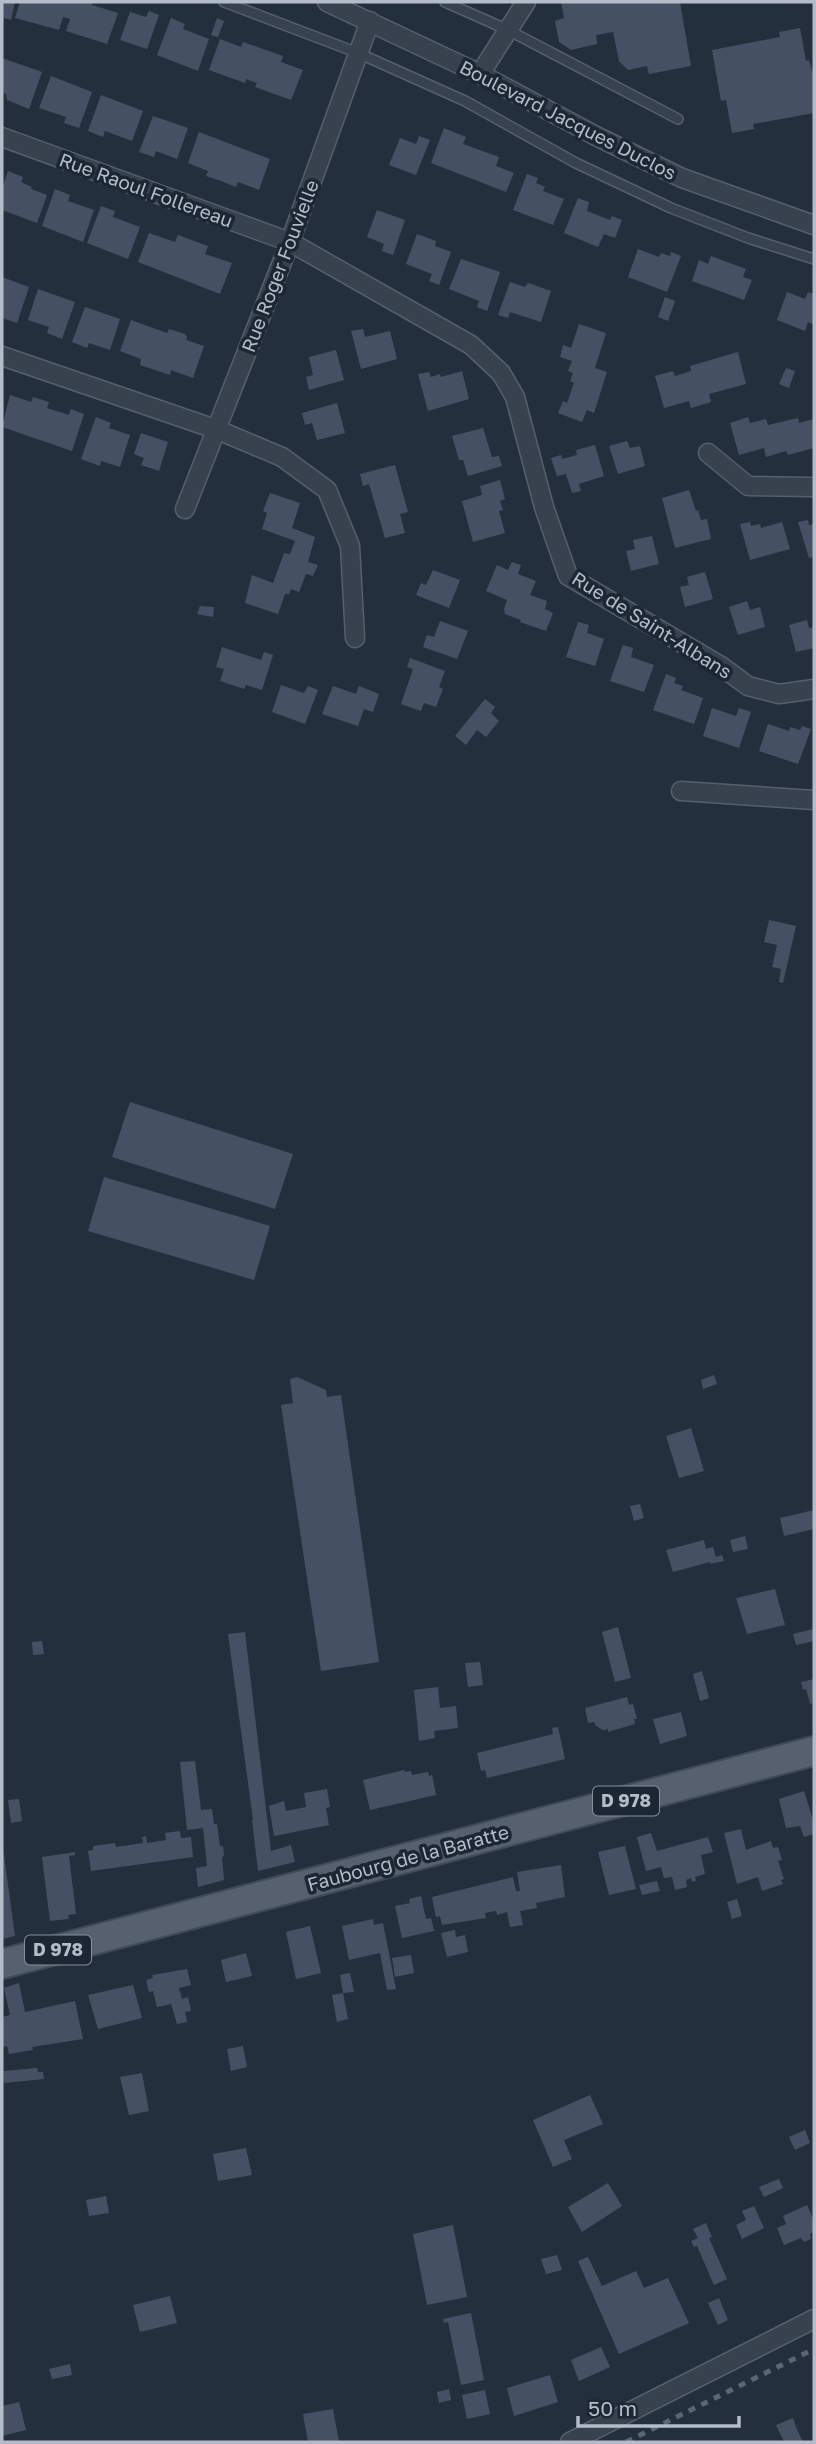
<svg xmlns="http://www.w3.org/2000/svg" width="816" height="2444" font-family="'Golos Text',sans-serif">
	<rect width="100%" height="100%" fill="#242f3e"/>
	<g fill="#455162">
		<polygon points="2,2 15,2 11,20 4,18 3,25"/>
		<polygon points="20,2 93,2 92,5 118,13 107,44 66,31 70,19 63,17 59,30 15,18"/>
		<polygon points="561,2 680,2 691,66 649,74 647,66 628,70 619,61 613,32 596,35 597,44 571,50 559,42 555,21 564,18"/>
		<polygon points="149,11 159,15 147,49 120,40 130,12 146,17"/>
		<polygon points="171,18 185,24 183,29 209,39 198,71 157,55"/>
		<polygon points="217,18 224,21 218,37 211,35"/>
		<polygon points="800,28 806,61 809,60 814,77 814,113 753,124 754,129 732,133 726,100 721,101 712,50 780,37 779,32"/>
		<polygon points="220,39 241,47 243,42 283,56 281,62 303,70 291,100 255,87 257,83 246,79 245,83 209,70"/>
		<polygon points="2,58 42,72 29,109 7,100 6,94 2,92"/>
		<polygon points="51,76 92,92 79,128 64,123 66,117 39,108"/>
		<polygon points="101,95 143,111 132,141 105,131 103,137 88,131"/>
		<polygon points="153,116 188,128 177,159 156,151 154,157 139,152"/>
		<polygon points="444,128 466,137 463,144 499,157 496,166 514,173 506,192 431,163"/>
		<polygon points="199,132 270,159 259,190 238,182 236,187 221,181 206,176 208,171 188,163"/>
		<polygon points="419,136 430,140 416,175 389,165 400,138 416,144"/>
		<polygon points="8,171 23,177 21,182 32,187 31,189 47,195 37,223 2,210 2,189"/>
		<polygon points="527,174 538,178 536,183 545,187 543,191 564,199 553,225 513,210"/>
		<polygon points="55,189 70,195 68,201 94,210 83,242 42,226"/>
		<polygon points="578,198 589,202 587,211 610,220 612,216 622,220 615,238 604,234 598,247 564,233"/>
		<polygon points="101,206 115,211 113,217 140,227 128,259 87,243"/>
		<polygon points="377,210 405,220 393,255 382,251 384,244 367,237"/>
		<polygon points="149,233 175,242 178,235 208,246 205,254 232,263 220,294 138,262"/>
		<polygon points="417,234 436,241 435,246 451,252 439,285 429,281 432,274 406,264"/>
		<polygon points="638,249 659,257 661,253 670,256 671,252 681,256 667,292 628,277"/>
		<polygon points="711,256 746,269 743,277 752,280 744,300 692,281 699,260 708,264"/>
		<polygon points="461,259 500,272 487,311 477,307 479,301 449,289"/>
		<polygon points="2,277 29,287 17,323 2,318"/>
		<polygon points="510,282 525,287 528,283 551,291 541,322 510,312 508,318 498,315"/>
		<polygon points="38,289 75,302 62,339 47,333 49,327 28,320"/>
		<polygon points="787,292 805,299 808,292 814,294 814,325 808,322 805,331 777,320"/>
		<polygon points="665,297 675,301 668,321 658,317"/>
		<polygon points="85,307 120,319 110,350 89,343 87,348 72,342"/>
		<polygon points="131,320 167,333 169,329 185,334 187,337 186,340 204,346 193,378 171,370 170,375 140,365 141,359 120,351"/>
		<polygon points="579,324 606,333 595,368 607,372 594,413 587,410 582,422 558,413 563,401 567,403 574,383 570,381 573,373 568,371 572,361 560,357 563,345 571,348"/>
		<polygon points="363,329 365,337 390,331 397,359 361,369 351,331"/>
		<polygon points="336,350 344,380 309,390 306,377 313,375 309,357"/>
		<polygon points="738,352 746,384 709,394 711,402 691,408 689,401 664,408 655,376 673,371 675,376 691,371 690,366"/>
		<polygon points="786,368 795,371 789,388 779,384"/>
		<polygon points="462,371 469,399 428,411 418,374 429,372 431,377 440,374 441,377"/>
		<polygon points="10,395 31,402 33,397 49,402 47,408 69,415 71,409 84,414 72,451 2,427"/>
		<polygon points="337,403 345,433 317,440 312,423 305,425 302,413"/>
		<polygon points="96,417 111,423 109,428 130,435 120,467 101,461 100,466 81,459"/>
		<polygon points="748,417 750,423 766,419 768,425 798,418 799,423 814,419 814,448 788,455 786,451 766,457 764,448 739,455 730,423"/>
		<polygon points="483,428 492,457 499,456 502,466 468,476 463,460 459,460 452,436"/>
		<polygon points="141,433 168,442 159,471 141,465 144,458 134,454"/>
		<polygon points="627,441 630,448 640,446 645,466 618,474 609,446"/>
		<polygon points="595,445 604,476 579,484 581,491 572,493 566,474 557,476 551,458 561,455 562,459 577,455 576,450"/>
		<polygon points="395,465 408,512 400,514 405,533 385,538 369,484 363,486 360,474"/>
		<polygon points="500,480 505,499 500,501 503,510 499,511 505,533 473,542 462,501 482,495 480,486"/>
		<polygon points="689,490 696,511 698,510 701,520 707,519 711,539 675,548 662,498"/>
		<polygon points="270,493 300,503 292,528 315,537 308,562 318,565 313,576 306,574 299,592 291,589 289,594 285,594 278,614 245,603 252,575 273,583 284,553 290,554 295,541 262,529 267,513 263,511"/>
		<polygon points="808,520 809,525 814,524 814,557 809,558 798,522"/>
		<polygon points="750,522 751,526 760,524 761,528 782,522 790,549 750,560 740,524"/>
		<polygon points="652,536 659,564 631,571 626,551 635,549 633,540"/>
		<polygon points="512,562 521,565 518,574 536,581 530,595 547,601 545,609 553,613 546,631 520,622 521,620 505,614 504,609 507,600 486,591 497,565 508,570"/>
		<polygon points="433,570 460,580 449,608 416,595 421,583 426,585"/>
		<polygon points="705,572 713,599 685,607 680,587 689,585 687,577"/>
		<polygon points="747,601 750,610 760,607 765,627 738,635 729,607"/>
		<polygon points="200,606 214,607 213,617 197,614"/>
		<polygon points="807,620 809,628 814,627 814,648 796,652 789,625"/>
		<polygon points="440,621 468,631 457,659 423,647 427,635 434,637"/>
		<polygon points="578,622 589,625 587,633 604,639 595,666 566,657"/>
		<polygon points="623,645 633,648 631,657 654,665 644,692 610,681"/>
		<polygon points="222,647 261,660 264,652 273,655 262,690 246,685 244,689 220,681 224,669 216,667"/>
		<polygon points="410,658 445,671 439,687 443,689 436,707 424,703 421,711 401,704 413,669 407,667"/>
		<polygon points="666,674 676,678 674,683 683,686 681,690 703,698 694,724 653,710"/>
		<polygon points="281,685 304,693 308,686 318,690 305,724 272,712"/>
		<polygon points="333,686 356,694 359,686 379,694 373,712 364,709 358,726 322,714"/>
		<polygon points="485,699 495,707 491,713 499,721 486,737 477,730 466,745 455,736"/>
		<polygon points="712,708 736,716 739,708 751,712 739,748 703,736"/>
		<polygon points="768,724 789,731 790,727 800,730 802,726 811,729 798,764 759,751"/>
		<polygon points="769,920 796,926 783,983 779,982 781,969 772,967 777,945 764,942"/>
		<polygon points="130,1102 293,1154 275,1209 112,1157"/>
		<polygon points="104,1177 270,1226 254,1280 88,1231"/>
		<polygon points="714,1375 717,1384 703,1389 701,1380"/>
		<polygon points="297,1377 326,1390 327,1397 341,1395 379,1662 321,1671 281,1405 293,1403 290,1379"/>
		<polygon points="691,1428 704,1471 679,1478 666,1436"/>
		<polygon points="640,1504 644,1518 634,1521 630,1506"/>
		<polygon points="814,1510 814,1529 784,1536 780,1518"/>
		<polygon points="745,1536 748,1549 733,1552 730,1540"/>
		<polygon points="704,1540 706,1549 713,1547 716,1557 722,1555 724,1561 710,1564 710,1562 673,1572 666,1550"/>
		<polygon points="775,1589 785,1625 747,1634 736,1598"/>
		<polygon points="618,1627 631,1678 615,1682 602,1632"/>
		<polygon points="813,1629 814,1641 796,1645 793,1634"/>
		<polygon points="245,1632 271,1851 291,1845 295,1862 258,1871 252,1820 253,1820 228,1634"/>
		<polygon points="42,1641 44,1654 33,1655 32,1642"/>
		<polygon points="480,1662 483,1685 468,1687 465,1663"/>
		<polygon points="702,1671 709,1698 700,1701 693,1674"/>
		<polygon points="814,1679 814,1703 810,1704 806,1689 803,1690 801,1682"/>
		<polygon points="438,1687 440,1708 456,1706 458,1728 434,1731 435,1738 419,1741 414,1690"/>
		<polygon points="627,1697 629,1705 633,1704 637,1719 634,1719 635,1724 608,1732 608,1729 603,1730 596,1726 594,1722 588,1723 585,1708"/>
		<polygon points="681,1712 687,1736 660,1744 653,1719"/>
		<polygon points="558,1727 565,1759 487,1778 485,1770 481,1771 477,1753 553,1734 552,1728"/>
		<polygon points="195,1761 201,1810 212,1809 214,1824 217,1824 220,1846 223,1846 224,1856 222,1857 224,1880 198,1887 196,1868 207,1866 203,1828 187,1830 180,1762"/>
		<polygon points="404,1770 405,1772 411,1771 412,1775 428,1772 429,1776 432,1775 436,1795 370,1810 363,1780"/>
		<polygon points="327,1789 330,1807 326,1808 329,1825 274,1836 269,1806 284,1801 286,1811 306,1807 304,1793"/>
		<polygon points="804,1791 814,1823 814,1834 804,1837 800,1826 786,1828 779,1799"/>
		<polygon points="19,1799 22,1821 11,1823 8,1800"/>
		<polygon points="741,1829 746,1850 771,1841 773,1848 778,1847 782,1860 778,1861 784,1879 781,1880 783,1884 762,1891 758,1877 737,1884 724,1833"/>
		<polygon points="180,1831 181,1838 191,1837 193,1857 91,1871 88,1851 93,1850 93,1846 115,1843 116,1847 143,1843 142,1837 146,1836 147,1843 166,1840 165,1833"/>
		<polygon points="651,1833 657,1851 708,1837 713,1852 701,1855 705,1874 695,1877 696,1881 692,1882 691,1878 686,1880 687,1887 675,1890 672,1877 664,1878 661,1867 646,1871 637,1837"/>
		<polygon points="2,1841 15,1936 2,1939"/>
		<polygon points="625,1846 636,1889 609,1895 598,1852"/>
		<polygon points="75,1852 75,1855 69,1856 76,1914 68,1915 69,1919 50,1921 42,1857"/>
		<polygon points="561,1865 565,1897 536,1903 537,1908 520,1911 523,1925 510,1927 507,1912 497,1915 496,1911 485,1913 486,1918 442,1925 440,1916 436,1917 432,1897 513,1877 516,1891 520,1891 517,1872"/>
		<polygon points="657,1881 660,1891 642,1895 639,1885"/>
		<polygon points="421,1896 426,1919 431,1918 434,1931 402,1938 395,1906 410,1903 409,1899"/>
		<polygon points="737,1899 742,1916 732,1919 727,1902"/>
		<polygon points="373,1919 374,1925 383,1923 396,1989 387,1990 380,1953 349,1960 342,1926"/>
		<polygon points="310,1926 321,1973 296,1979 286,1932"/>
		<polygon points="455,1930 456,1937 465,1935 468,1952 447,1957 441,1933"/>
		<polygon points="246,1953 252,1976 226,1982 221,1960"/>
		<polygon points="411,1955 414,1973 395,1977 392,1958"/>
		<polygon points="187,1969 191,1985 179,1988 182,1999 188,1997 191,2011 185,2012 187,2022 177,2024 171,2004 157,2007 153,1991 149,1992 146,1980 153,1978 152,1975"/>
		<polygon points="350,1973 354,1992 343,1993 348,2019 337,2022 332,1995 343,1993 340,1975"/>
		<polygon points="19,1983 25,2012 75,2001 83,2039 32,2047 33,2050 9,2054 7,2046 2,2047 2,2017 10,2015 4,1988"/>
		<polygon points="133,1985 142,2018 98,2029 88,1995"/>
		<polygon points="243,2046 247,2067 231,2071 227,2049"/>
		<polygon points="37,2068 38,2072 43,2072 44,2079 4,2083 3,2071"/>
		<polygon points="142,2073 149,2111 129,2115 120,2077"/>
		<polygon points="590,2095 603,2124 564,2140 572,2159 553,2167 533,2120"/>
		<polygon points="805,2130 810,2143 795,2150 789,2137"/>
		<polygon points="246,2148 252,2175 218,2181 213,2154"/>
		<polygon points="779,2179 783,2188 764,2197 759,2187"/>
		<polygon points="608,2183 622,2206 582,2232 568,2207"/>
		<polygon points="106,2196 109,2213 89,2216 86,2200"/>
		<polygon points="807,2205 814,2221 814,2232 810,2234 811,2239 804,2242 801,2238 784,2245 777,2228 786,2224 783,2216"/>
		<polygon points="754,2206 764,2228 742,2239 736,2225 746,2220 742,2211"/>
		<polygon points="706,2223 712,2237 709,2238 727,2279 714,2285 697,2246 694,2247 691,2241 698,2238 693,2229"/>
		<polygon points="453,2225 467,2297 427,2305 413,2234"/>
		<polygon points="557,2255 562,2270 546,2274 541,2259"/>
		<polygon points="588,2257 602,2286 636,2271 644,2288 668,2278 689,2323 619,2354 578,2261"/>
		<polygon points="170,2296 177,2323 140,2332 133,2305"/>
		<polygon points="719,2298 728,2320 718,2325 708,2303"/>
		<polygon points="471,2313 484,2380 461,2385 448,2322 444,2323 443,2319"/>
		<polygon points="601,2347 610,2367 579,2381 571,2360"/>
		<polygon points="70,2364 72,2375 52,2379 49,2369"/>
		<polygon points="550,2375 558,2402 514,2416 507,2388"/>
		<polygon points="449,2389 451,2400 439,2403 437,2392"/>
		<polygon points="485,2390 490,2414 467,2419 462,2395"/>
		<polygon points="19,2402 26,2430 2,2436 2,2406"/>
		<polygon points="333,2409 339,2442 308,2442 303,2414"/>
		<polygon points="793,2418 796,2427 803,2442 784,2442 776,2425"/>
	</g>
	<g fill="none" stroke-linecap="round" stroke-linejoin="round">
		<g stroke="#565f6c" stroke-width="12">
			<g id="lane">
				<polyline points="224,2 358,53 465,101 576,163 671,208 748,238 814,259"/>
				<polyline points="445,2 508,30 678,119"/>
			</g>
		</g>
		<g stroke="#565f6c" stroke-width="21">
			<g id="street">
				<polyline points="327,2 480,74 596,136 682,178 814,225"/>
				<polyline points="480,74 526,2"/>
				<polyline points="2,137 290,242 471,345 501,373 515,397 544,507 568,576 721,666 748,686 779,694 814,689"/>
				<polyline points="2,356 218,430 282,457 327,490 350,546 355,638"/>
				<polyline points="708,453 748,486 814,487"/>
				<polyline points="185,509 290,242 370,21"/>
				<polyline points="681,791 814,800"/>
				<polyline points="570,2442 814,2319"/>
			</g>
		</g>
		<g stroke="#414a57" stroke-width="32">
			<polyline id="primary" points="2,1964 814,1751"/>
		</g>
		<use href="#lane" stroke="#38414e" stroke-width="9"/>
		<use href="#street" stroke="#38414e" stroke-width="18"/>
		<use href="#primary" stroke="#56606e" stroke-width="28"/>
		<polyline stroke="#5a6575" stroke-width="5" stroke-dasharray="7 7" stroke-linecap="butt" points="626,2442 814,2349"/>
	</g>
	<g text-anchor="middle" stroke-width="7" stroke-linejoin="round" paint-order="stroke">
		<g fill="#1d2633" stroke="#878f9c" stroke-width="2">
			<rect x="593" y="1786.5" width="66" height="29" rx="5"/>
			<rect x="25" y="1935.5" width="66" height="29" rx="5"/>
		</g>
		<g font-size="18" font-weight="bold" fill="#b4bcc9">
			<text x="626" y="1807">D 978</text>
			<text x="58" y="1956">D 978</text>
		</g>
		<g font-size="19" fill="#b4bcc9" stroke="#1d2633">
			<text transform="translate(568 120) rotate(27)" y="7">Boulevard Jacques Duclos</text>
			<text transform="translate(146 190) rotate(20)" y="7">Rue Raoul Follereau</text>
			<text transform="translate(280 266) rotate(-69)" y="7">Rue Roger Fouvielle</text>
			<text transform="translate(652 625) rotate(32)" y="7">Rue de Saint-Albans</text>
			<text transform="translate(408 1858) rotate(-15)" y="7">Faubourg de la Baratte</text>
		</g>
	</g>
	<rect width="816" height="2444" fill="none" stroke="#b4bcc9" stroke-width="7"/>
	<path d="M578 2416v10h161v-10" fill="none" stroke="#b4bcc9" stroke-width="3.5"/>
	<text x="588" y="2416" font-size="21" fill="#b4bcc9" stroke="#1d2633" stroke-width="5" paint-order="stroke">50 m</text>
</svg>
